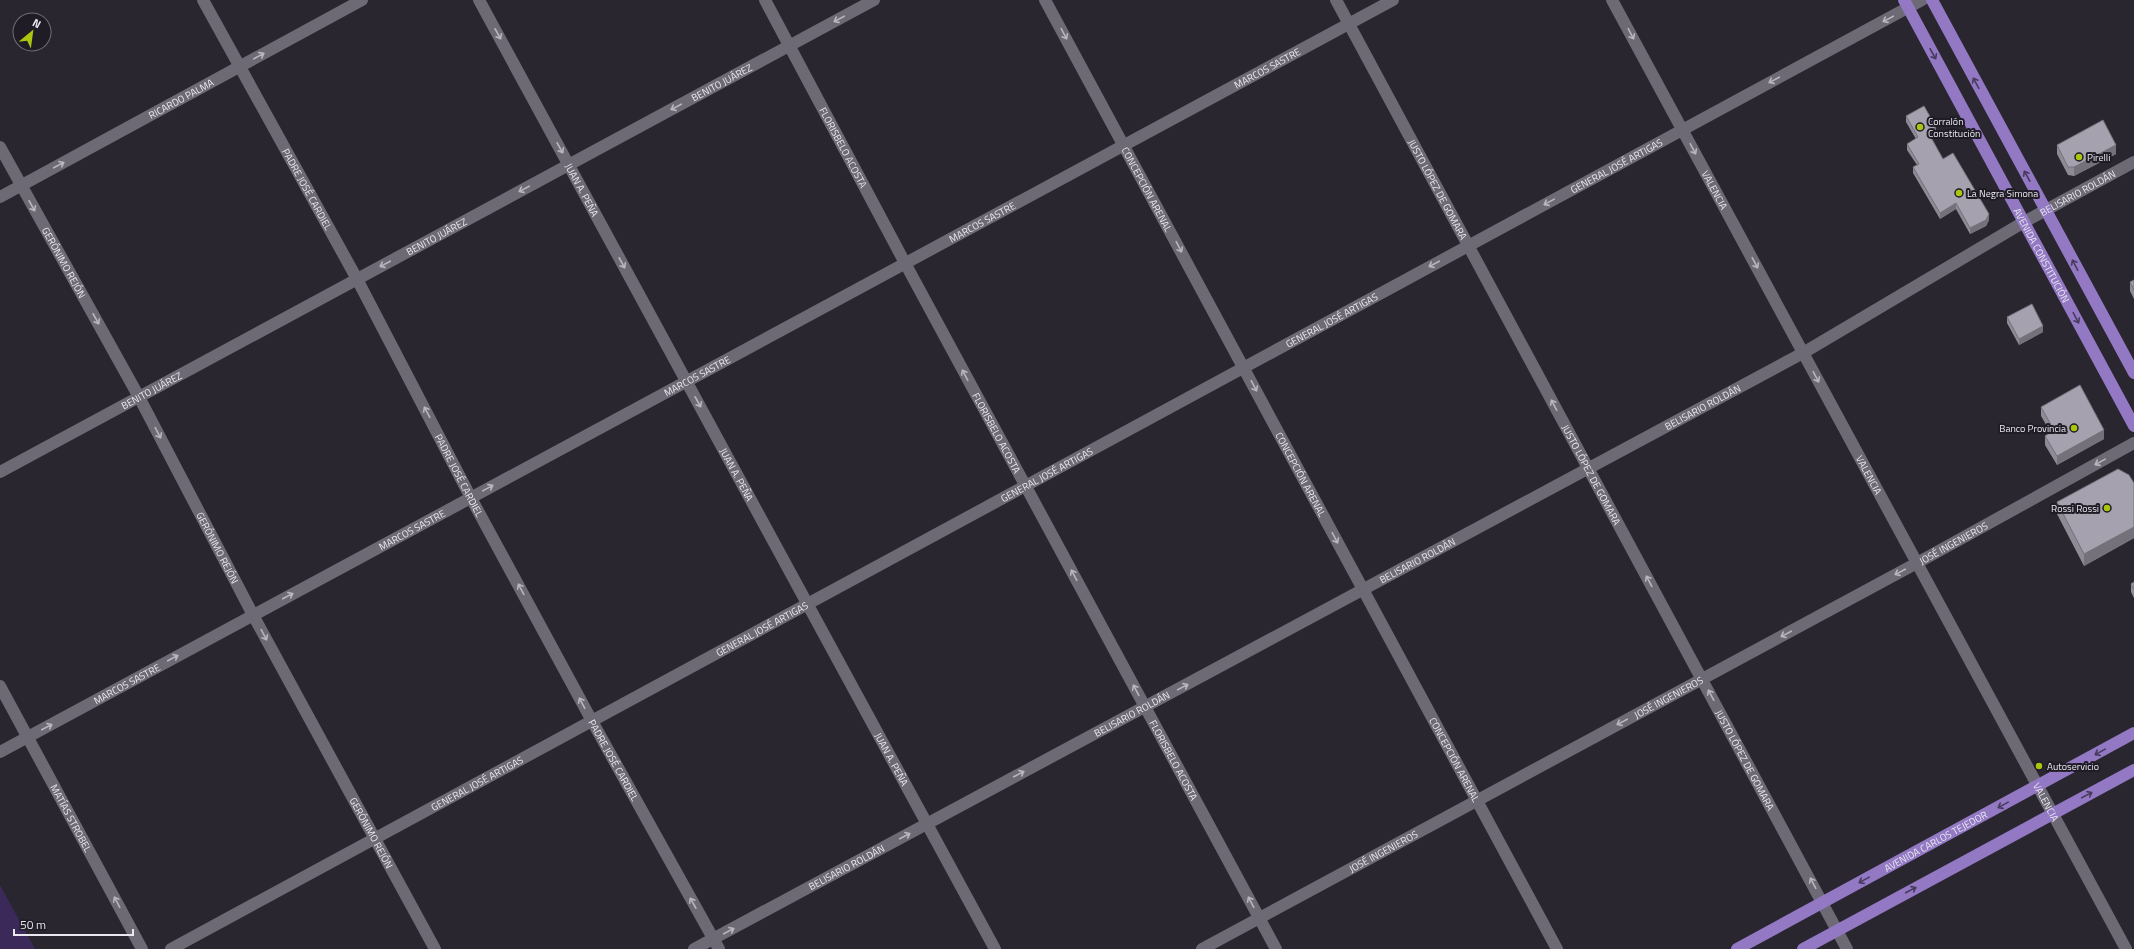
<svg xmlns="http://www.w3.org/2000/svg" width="2134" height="949" font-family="'Titillium Web',sans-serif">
	<rect width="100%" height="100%" fill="#292630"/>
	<polygon fill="#3b295a" points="0,885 35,949 0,949"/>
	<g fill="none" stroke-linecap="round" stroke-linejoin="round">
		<g stroke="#6d6a75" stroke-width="12">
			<path id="s1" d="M203,0L357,279L471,498L592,721L719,949"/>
			<path id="s2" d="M479,0L995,949"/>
			<path id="s3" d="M765,0L905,263L1276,949"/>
			<path id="s4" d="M1045,0L1557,949"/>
			<path id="s5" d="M1336,0L1847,949"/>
			<path id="s6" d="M1612,0L2126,949"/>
			<path id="s7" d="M0,147L139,397L253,615L435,949"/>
			<path id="s8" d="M0,197L362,0"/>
			<path id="s9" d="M0,472L874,0"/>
			<path id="s10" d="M0,686L142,949"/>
			<path id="s11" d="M0,752L1393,0"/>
			<path id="s12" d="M171,949L1922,0"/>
			<path id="s13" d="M694,949L1803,353L2024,222L2134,162"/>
			<path id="s14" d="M1202,949L1917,563L2134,443"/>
		</g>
		<g stroke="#9378c4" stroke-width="12">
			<path id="s15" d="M1904,0L2134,426"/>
			<polyline points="1932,0 2134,373"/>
			<path id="s16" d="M1737,949L2134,733"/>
			<polyline points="1803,949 2134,770"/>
		</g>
	</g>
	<g fill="#8e8a96">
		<polygon points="1906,116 1936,133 1930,137 1943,159 1989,220 1986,226 1970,234 1956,209 1940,219 1913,173 1913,167 1917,165 1907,150 1907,144 1916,139 1906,122"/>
		<polygon points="2057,145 2116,154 2074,176 2068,175 2057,154"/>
		<polygon points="2134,280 2134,299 2130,291 2130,282"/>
		<polygon points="2007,317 2043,332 2019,345 2007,323"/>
		<polygon points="2041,407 2104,439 2057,465 2045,445 2045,436 2051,433 2041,416"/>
		<polygon points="2134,483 2134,538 2084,566 2057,514 2057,502"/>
		<polygon points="2134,582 2134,598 2131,592 2131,584"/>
	</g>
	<g fill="#74717a">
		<polygon points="1936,127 1936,133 1928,138 1928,132"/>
		<polygon points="2116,145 2116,154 2074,176 2074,167"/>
		<polygon points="1956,203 1956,209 1940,219 1940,213"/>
		<polygon points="1989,214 1989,220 1986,226 1970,234 1970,228"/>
		<polygon points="2043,326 2043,332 2019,345 2019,339"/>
		<polygon points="2104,430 2104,439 2057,465 2057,456"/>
		<polygon points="2134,527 2134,538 2084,566 2084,554"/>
	</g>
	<g fill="#a5a1ae" stroke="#74717a">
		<polygon points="1924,106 1936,127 1928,132 1943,159 1953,153 1989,214 1986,220 1970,228 1956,203 1940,213 1913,167 1919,164 1907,144 1918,137 1906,116"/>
		<polygon points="2103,120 2116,145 2074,167 2068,167 2057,145"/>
		<polygon points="2134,280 2134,290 2130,282"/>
		<polygon points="2032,304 2043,326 2019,339 2007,317"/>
		<polygon points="2080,385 2104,430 2057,456 2045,436 2054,430 2041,407"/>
		<polygon points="2118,469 2129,475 2134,483 2134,527 2084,554 2057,502"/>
		<polygon points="2134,582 2134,589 2131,584"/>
	</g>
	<defs><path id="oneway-shaft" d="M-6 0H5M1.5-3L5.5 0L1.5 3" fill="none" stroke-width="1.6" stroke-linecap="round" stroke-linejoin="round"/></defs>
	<g stroke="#b8b6be">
		<use href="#oneway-shaft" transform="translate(839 19) rotate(152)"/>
		<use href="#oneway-shaft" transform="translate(1888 19) rotate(152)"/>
		<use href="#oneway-shaft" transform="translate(498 34) rotate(61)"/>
		<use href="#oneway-shaft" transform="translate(1064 34) rotate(62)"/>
		<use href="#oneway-shaft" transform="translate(1631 34) rotate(62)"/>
		<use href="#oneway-shaft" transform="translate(259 56) rotate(-29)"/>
		<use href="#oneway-shaft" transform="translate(1774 80) rotate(152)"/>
		<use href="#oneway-shaft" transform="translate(676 107) rotate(152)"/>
		<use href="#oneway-shaft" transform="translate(560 148) rotate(61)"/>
		<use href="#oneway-shaft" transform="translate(1693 149) rotate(62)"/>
		<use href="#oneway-shaft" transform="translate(59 165) rotate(-28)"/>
		<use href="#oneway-shaft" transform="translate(524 189) rotate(152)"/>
		<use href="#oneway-shaft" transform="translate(1549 202) rotate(151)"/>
		<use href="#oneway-shaft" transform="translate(32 206) rotate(61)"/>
		<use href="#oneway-shaft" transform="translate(1179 247) rotate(62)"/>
		<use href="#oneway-shaft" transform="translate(622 263) rotate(61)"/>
		<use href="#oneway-shaft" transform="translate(1755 263) rotate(62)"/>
		<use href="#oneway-shaft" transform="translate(385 264) rotate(152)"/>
		<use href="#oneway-shaft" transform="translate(1434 264) rotate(152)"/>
		<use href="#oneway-shaft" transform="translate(96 319) rotate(61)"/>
		<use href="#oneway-shaft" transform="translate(965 375) rotate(-118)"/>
		<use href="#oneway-shaft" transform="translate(1816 377) rotate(62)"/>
		<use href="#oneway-shaft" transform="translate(1254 386) rotate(62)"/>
		<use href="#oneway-shaft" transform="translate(698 402) rotate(61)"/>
		<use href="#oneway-shaft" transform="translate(1554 405) rotate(-118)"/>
		<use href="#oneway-shaft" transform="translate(427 412) rotate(-118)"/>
		<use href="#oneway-shaft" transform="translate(158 433) rotate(62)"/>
		<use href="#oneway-shaft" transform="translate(2100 462) rotate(151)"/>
		<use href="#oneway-shaft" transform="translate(488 488) rotate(-29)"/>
		<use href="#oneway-shaft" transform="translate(1335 538) rotate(62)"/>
		<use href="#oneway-shaft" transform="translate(1900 572) rotate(152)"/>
		<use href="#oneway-shaft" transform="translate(1074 575) rotate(-118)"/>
		<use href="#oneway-shaft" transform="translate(1649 581) rotate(-118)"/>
		<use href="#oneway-shaft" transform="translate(521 589) rotate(-118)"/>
		<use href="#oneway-shaft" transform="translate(288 596) rotate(-28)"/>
		<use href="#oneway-shaft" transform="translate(1786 634) rotate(152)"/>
		<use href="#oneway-shaft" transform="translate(264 635) rotate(62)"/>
		<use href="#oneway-shaft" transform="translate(173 658) rotate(-28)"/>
		<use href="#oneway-shaft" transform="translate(1183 687) rotate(-28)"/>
		<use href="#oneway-shaft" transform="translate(1136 690) rotate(-118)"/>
		<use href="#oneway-shaft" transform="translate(1711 695) rotate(-118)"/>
		<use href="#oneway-shaft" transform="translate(582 703) rotate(-118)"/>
		<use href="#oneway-shaft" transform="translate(1622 722) rotate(152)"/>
		<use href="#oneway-shaft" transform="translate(47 727) rotate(-28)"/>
		<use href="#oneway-shaft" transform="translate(1019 774) rotate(-28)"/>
		<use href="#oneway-shaft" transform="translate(905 836) rotate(-28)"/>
		<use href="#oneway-shaft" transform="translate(1813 883) rotate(-118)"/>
		<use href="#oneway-shaft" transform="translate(117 902) rotate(-118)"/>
		<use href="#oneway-shaft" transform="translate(1251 902) rotate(-118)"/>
		<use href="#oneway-shaft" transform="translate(693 903) rotate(-119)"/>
		<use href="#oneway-shaft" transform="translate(729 931) rotate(-28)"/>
	</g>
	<g stroke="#483c5d">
		<use href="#oneway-shaft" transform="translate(1933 54) rotate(61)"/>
		<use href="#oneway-shaft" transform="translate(1976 83) rotate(-118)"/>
		<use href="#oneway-shaft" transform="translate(2027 176) rotate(-119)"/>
		<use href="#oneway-shaft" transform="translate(2075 265) rotate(-118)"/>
		<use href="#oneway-shaft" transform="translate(2076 318) rotate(62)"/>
		<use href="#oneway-shaft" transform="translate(2100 752) rotate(151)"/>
		<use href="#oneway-shaft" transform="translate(2087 795) rotate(-28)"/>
		<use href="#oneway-shaft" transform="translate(2003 805) rotate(151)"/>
		<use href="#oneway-shaft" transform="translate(1864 880) rotate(151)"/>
		<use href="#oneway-shaft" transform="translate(1911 890) rotate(-28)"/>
	</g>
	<g fill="#acc610" stroke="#1f1c26" stroke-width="1.5">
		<circle cx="1920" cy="127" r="4"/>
		<circle cx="2079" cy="157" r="4"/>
		<circle cx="1959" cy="193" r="4"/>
		<circle cx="2074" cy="428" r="4"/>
		<circle cx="2107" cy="508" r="4"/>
		<circle cx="2039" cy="766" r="4"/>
	</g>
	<g text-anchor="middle" stroke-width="4" stroke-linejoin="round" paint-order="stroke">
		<g font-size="10" fill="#eae8ef" stroke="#1f1c26">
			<text dy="4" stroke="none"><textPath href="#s11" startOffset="1440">MARCOS SASTRE</textPath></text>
			<text dy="4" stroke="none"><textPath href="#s9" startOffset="820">BENITO JUÁREZ</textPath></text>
			<text dy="4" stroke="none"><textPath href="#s8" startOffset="206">RICARDO PALMA</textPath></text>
			<text dy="4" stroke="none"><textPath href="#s3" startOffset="167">FLORISBELO ACOSTA</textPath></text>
			<text dy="4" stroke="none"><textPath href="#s12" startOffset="1644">GENERAL JOSÉ ARTIGAS</textPath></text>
			<text dy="4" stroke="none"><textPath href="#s1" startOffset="216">PADRE JOSÉ CARDIEL</textPath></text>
			<text dy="4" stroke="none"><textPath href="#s4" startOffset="215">CONCEPCIÓN ARENAL</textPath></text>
			<text dy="4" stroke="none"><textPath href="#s5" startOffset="215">JUSTO LÓPEZ DE GOMARA</textPath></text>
			<text dy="4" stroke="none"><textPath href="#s2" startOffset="216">JUAN A. PEÑA</textPath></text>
			<text dy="4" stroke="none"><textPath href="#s6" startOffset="216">VALENCIA</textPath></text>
			<text dy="4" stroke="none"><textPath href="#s13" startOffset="1577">BELISARIO ROLDÁN</textPath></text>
			<text dy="4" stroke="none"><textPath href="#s11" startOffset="1116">MARCOS SASTRE</textPath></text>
			<text dy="4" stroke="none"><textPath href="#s9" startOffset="496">BENITO JUÁREZ</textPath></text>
			<text dy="4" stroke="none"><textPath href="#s15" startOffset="290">AVENIDA CONSTITUCIÓN</textPath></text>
			<text dy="4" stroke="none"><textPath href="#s7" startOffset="132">GERÓNIMO REJÓN</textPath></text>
			<text dy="4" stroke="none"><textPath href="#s12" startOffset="1320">GENERAL JOSÉ ARTIGAS</textPath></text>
			<text dy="4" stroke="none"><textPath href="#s11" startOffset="792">MARCOS SASTRE</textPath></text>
			<text dy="4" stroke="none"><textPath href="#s9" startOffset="172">BENITO JUÁREZ</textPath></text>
			<text dy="4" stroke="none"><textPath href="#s13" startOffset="1145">BELISARIO ROLDÁN</textPath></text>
			<text dy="4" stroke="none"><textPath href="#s3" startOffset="491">FLORISBELO ACOSTA</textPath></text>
			<text dy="4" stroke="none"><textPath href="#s2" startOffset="540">JUAN A. PEÑA</textPath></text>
			<text dy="4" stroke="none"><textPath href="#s12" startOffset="996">GENERAL JOSÉ ARTIGAS</textPath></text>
			<text dy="4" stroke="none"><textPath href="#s5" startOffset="539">JUSTO LÓPEZ DE GOMARA</textPath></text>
			<text dy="4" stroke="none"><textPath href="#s1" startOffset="540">PADRE JOSÉ CARDIEL</textPath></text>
			<text dy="4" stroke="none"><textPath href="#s4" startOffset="539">CONCEPCIÓN ARENAL</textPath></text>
			<text dy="4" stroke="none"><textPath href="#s6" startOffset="540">VALENCIA</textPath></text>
			<text dy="4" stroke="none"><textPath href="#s11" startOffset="468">MARCOS SASTRE</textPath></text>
			<text dy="4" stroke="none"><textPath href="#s14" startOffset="854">JOSÉ INGENIEROS</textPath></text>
			<text dy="4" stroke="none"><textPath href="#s7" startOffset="456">GERÓNIMO REJÓN</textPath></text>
			<text dy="4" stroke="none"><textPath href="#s13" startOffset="821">BELISARIO ROLDÁN</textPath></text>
			<text dy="4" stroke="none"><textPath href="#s12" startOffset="672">GENERAL JOSÉ ARTIGAS</textPath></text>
			<text dy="4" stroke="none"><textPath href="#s11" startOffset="144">MARCOS SASTRE</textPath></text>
			<text dy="4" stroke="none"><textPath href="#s14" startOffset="530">JOSÉ INGENIEROS</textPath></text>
			<text dy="4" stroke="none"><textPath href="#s13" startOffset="497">BELISARIO ROLDÁN</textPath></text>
			<text dy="4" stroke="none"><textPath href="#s2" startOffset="864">JUAN A. PEÑA</textPath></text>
			<text dy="4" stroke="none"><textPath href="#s5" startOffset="863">JUSTO LÓPEZ DE GOMARA</textPath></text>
			<text dy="4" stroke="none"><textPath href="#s1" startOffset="864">PADRE JOSÉ CARDIEL</textPath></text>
			<text dy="4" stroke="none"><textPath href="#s3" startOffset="863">FLORISBELO ACOSTA</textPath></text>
			<text dy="4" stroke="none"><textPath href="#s4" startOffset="863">CONCEPCIÓN ARENAL</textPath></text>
			<text dy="4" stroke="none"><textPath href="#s12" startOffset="348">GENERAL JOSÉ ARTIGAS</textPath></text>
			<text dy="4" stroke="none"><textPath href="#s6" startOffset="912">VALENCIA</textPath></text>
			<text dy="4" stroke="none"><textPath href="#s10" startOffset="150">MATÍAS STROBEL</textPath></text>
			<text dy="4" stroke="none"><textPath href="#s7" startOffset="780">GERÓNIMO REJÓN</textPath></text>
			<text dy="4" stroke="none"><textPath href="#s16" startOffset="226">AVENIDA CARLOS TEJEDOR</textPath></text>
			<text dy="4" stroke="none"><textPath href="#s14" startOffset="206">JOSÉ INGENIEROS</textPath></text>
			<text dy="4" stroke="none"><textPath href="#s13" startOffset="173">BELISARIO ROLDÁN</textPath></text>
		</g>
		<g font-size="10" fill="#eae8ef" stroke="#1f1c26" text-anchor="start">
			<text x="1928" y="125">Corralón<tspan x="1928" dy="12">Constitución</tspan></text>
			<text x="2087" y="161">Pirelli</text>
			<text x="1967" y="197">La Negra Simona</text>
			<text x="2066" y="432" text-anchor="end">Banco Provincia</text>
			<text x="2099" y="512" text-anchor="end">Rossi Rossi</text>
			<text x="2047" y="770">Autoservicio</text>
		</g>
	</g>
	<g transform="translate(32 32) rotate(29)"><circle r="19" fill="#1f1c26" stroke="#706e76"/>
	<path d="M0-3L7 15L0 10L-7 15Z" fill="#acc610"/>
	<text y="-6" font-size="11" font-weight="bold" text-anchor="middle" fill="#eae8ef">N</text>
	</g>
	<path d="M14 929v6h119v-6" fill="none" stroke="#eae8ef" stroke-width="2"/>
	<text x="20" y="929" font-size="12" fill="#eae8ef" stroke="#1f1c26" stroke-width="3" paint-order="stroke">50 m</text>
</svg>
